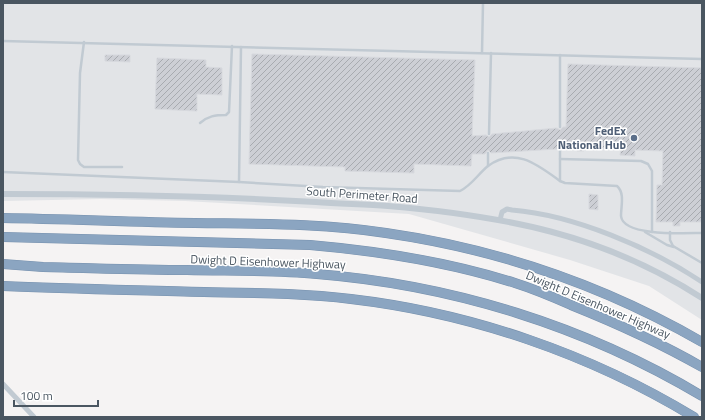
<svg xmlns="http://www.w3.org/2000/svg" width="705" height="420" font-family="'Titillium Web',sans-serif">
	<defs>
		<pattern id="building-hatch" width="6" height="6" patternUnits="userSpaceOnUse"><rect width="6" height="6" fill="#cdcfd5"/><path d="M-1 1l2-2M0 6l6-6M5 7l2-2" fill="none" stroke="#a8abb0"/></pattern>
	</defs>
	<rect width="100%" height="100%" fill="#f5f3f3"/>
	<polygon fill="#e2e4e7" points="3,3 702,3 702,320 649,286 570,260 409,214 185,201 101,199 3,201"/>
	<g fill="url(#building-hatch)" stroke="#d7d9de">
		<polygon points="252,54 475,60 472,136 486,135 489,137 492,134 557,128 560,130 563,127 566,127 568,64 702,68 702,222 680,222 680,226 673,226 673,222 656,222 657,185 662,185 663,151 635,150 635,156 620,155 621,149 584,148 584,151 577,151 577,149 563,148 560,146 557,149 491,153 488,150 485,154 472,154 471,166 414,164 414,173 345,171 345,167 249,164"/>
		<polygon points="105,55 130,55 130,62 105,61"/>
		<polygon points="157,58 206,60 206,67 222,68 222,95 197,94 197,111 155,109"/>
		<polygon points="589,194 598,195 598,210 589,209"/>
	</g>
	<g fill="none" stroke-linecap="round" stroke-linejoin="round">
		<g stroke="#7690ad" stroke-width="10">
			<g id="motorway">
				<path d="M3,218C67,219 131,222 195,223C259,224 322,223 386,233C497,249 605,286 702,342"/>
				<path d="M3,237L310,245C379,251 449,262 515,283C534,289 553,297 571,305C616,323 660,343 702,367"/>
				<path d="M3,264L43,267C91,268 139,270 187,270C231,271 274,270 317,274C453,285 585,326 702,396"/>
				<path d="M3,286C70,289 137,290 204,292C253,293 302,293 351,299C471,313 590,354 694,417"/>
			</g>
		</g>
		<g stroke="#c1cad2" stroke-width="2.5">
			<polyline points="3,41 702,59"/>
			<polyline points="84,42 80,73 78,160 80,164 84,167 122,167"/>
			<polyline points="482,53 483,3"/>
			<polyline points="560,55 560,127"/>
			<path d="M200,123C208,116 215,115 226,115L229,112L232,46"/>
			<polyline points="489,134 491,53"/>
			<path d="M560,149V181L565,183L617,186C625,193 621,206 621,216C623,237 687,233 702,233"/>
			<polyline points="560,159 641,161 648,164 652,171 652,232"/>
			<polyline points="488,166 488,153"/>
			<path d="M3,172L239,182L323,187L460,191C472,185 478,174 488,166C515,146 538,165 560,181"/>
			<polyline points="239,182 241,47"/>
			<polyline points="645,232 667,245 674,247"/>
			<polyline points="670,232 670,240 673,246 702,263"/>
		</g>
		<g stroke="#c1cad2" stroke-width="5">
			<path d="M500,220L502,212L507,209L512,210C574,215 651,248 702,282"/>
			<polyline points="3,384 34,417"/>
		</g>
		<path stroke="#c1cad2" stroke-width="6" d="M3,194C108,194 212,196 316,202C340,204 364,204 388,206C504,216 603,234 702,298"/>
		<use href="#motorway" stroke="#8ba5c1" stroke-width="9"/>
	</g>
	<circle fill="#5c6f8a" stroke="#fff" stroke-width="1.5" cx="634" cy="138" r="4"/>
	<g text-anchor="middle" stroke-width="3" stroke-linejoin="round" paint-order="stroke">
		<g font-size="12" font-weight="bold" fill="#4e5e75" stroke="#fff" text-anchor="end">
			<text x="626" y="135">FedEx<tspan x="626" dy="14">National Hub</tspan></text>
		</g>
		<g font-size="12" fill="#4a5661" stroke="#fff">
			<text transform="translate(362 195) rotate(4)" y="4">South Perimeter Road</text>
			<text transform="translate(268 262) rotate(2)" y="4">Dwight D Eisenhower Highway</text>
			<text transform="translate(598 305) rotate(23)" y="4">Dwight D Eisenhower Highway</text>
		</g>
	</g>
	<rect width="705" height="420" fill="none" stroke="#4a5661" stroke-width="8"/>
	<path d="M14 400v6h84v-6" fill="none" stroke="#4a5661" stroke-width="2"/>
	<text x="20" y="400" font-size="12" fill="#4a5661" stroke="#ffffff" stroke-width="3" paint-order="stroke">100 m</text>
</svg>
